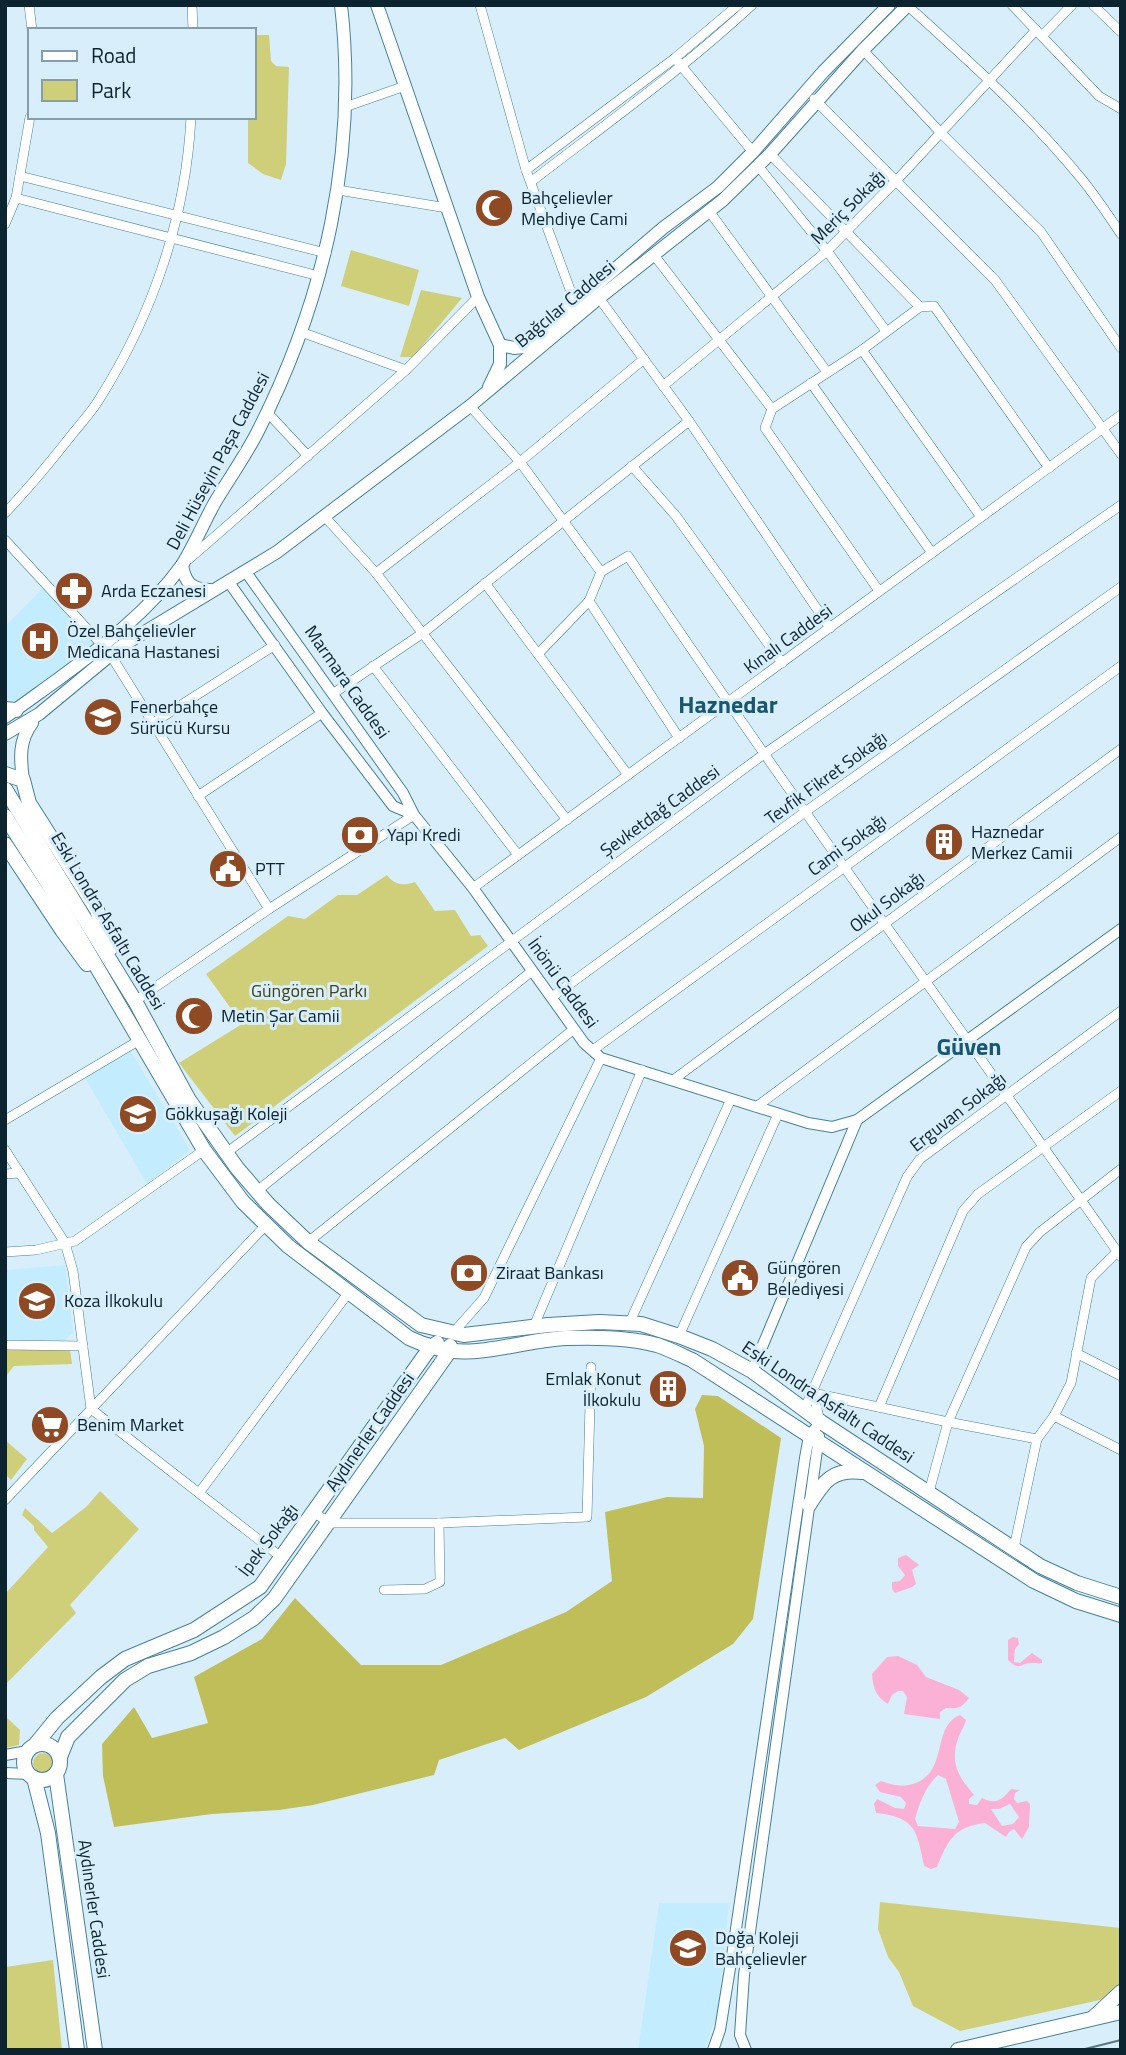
<svg xmlns="http://www.w3.org/2000/svg" width="1126" height="2055" font-family="'Titillium Web',sans-serif">
	<rect width="100%" height="100%" fill="#d8effb"/>
	<g fill="#c3ecff">
		<polygon points="44,587 96,640 27,696 14,701 5,700 5,626"/>
		<polygon points="130,1050 190,1150 147,1184 85,1078"/>
		<polygon points="65,1265 73,1332 64,1341 5,1341 5,1270"/>
		<polygon points="659,1903 729,1903 718,2013 704,2050 638,2050"/>
	</g>
	<g fill="#d0cf79">
		<polygon points="254,35 269,35 271,61 276,66 289,67 286,164 281,180 263,174 248,163 248,117 254,117"/>
		<polygon points="351,250 419,270 409,306 341,286"/>
		<polygon points="421,290 462,298 413,357 400,357"/>
		<path d="M387,875C394,885 404,886 415,882L435,911L455,910L471,936L480,935L488,946L235,1136L179,1063L242,1024L206,974L288,916L305,919L338,895H357Z"/>
		<polygon points="5,1349 70,1349 72,1364 14,1366 5,1377"/>
		<polygon points="5,1440 27,1459 11,1480 5,1474"/>
		<polygon points="100,1491 139,1529 70,1605 76,1613 5,1685 5,1594 48,1547 34,1530 34,1526 22,1515 25,1508 52,1533 86,1507"/>
		<polygon points="5,1716 20,1730 19,1745 5,1748"/>
		<circle cx="43" cy="1763" r="10"/>
		<polygon points="880,1902 1121,1928 1121,1982 1116,1990 1100,2000 960,2031 913,2006 899,1972 888,1957 878,1929"/>
		<polygon points="53,1960 62,2050 5,2050 5,1967"/>
	</g>
	<polygon fill="#c0be59" points="702,1395 718,1396 781,1438 753,1619 733,1644 646,1697 519,1750 505,1738 439,1760 434,1775 313,1805 279,1810 212,1814 114,1827 103,1776 102,1744 134,1707 152,1738 208,1723 194,1677 262,1639 295,1598 361,1665 441,1665 566,1612 612,1581 605,1512 667,1497 703,1498 704,1446 695,1409"/>
	<g fill="#fbb0d6" fill-rule="evenodd">
		<polygon points="906,1555 919,1565 912,1570 916,1584 912,1587 895,1593 892,1589 892,1582 900,1581 905,1575 898,1566 898,1558"/>
		<path d="M1013,1637L1018,1638L1019,1644L1015,1649L1014,1662L1020,1663L1032,1653L1042,1660V1663C1039,1664 1036,1663 1032,1663C1019,1663 1021,1672 1008,1660V1640Z"/>
		<path d="M898,1656L917,1665L926,1677L959,1690L969,1698C962,1708 957,1709 946,1708L940,1712V1719L904,1714L907,1697L903,1691H898L892,1695L888,1704C876,1697 873,1688 872,1674L887,1657Z"/>
		<path d="M960,1715L966,1720C964,1727 961,1731 959,1736C949,1762 958,1776 974,1795L969,1799V1804L977,1805L982,1798C996,1805 1002,1800 1011,1789L1020,1790L1015,1793L1014,1799L1017,1803L1027,1801L1030,1804L1029,1827L1022,1839L1014,1829L1009,1832L1006,1837L985,1823C954,1827 948,1840 937,1867L931,1869L924,1866C917,1830 915,1817 876,1813L874,1804L877,1799L895,1808L904,1809L906,1803L901,1797L880,1792L875,1785L881,1781C896,1786 904,1788 918,1782C948,1768 932,1726 960,1715ZM938,1775L946,1779L959,1822L955,1829L918,1826L915,1819C920,1802 925,1787 938,1775ZM1010,1804L1019,1817L1013,1824L1002,1826L991,1809H999Z"/>
	</g>
	<g fill="none" stroke-linecap="round" stroke-linejoin="round">
		<g stroke="#46819a" stroke-width="10">
			<g id="minor">
				<polyline points="29,5 32,30"/>
				<polyline points="192,5 193,30"/>
				<polyline points="480,5 526,170 575,303"/>
				<polyline points="1012,5 1099,96 1121,109"/>
				<polyline points="1093,5 1121,32"/>
				<path d="M908,6C968,60 1028,114 1080,177C1095,195 1108,215 1121,234"/>
				<polyline points="1042,36 1072,5"/>
				<polyline points="863,50 941,133 1041,232 1121,348"/>
				<polyline points="678,62 753,152"/>
				<polyline points="814,99 995,280 1121,454"/>
				<polyline points="345,107 405,86"/>
				<polyline points="770,154 920,307"/>
				<polyline points="758,166 827,251 886,331"/>
				<polyline points="526,170 675,58 738,5"/>
				<polyline points="20,176 326,253"/>
				<path d="M532,181C606,124 683,69 752,5"/>
				<polyline points="338,190 447,208"/>
				<polyline points="16,198 319,276"/>
				<polyline points="709,211 827,372"/>
				<polyline points="5,224 16,198 30,117"/>
				<polyline points="654,255 772,409"/>
				<polyline points="599,298 689,421 830,628"/>
				<polyline points="301,332 406,370"/>
				<polyline points="862,350 981,517"/>
				<polyline points="811,383 932,553"/>
				<polyline points="663,386 827,251 896,181 1036,30"/>
				<polyline points="470,406 520,462 601,572"/>
				<polyline points="267,412 308,456"/>
				<polyline points="632,466 676,516 782,663"/>
				<path d="M5,513C30,487 52,460 74,432C83,421 93,410 100,398C153,314 186,217 191,117"/>
				<polyline points="325,517 376,573 567,820"/>
				<polyline points="5,540 103,646"/>
				<polyline points="189,559 406,370 478,297"/>
				<polyline points="376,573 520,462 644,359"/>
				<polyline points="485,583 628,775"/>
				<polyline points="879,591 765,428 772,409 862,350 920,307 934,306 1049,468"/>
				<polyline points="110,654 269,909"/>
				<polyline points="538,654 589,601"/>
				<polyline points="373,666 518,855"/>
				<polyline points="334,693 423,633 689,421"/>
				<polyline points="153,723 275,645"/>
				<path d="M679,738L589,601L601,572L628,556C788,793 957,1023 1121,1257"/>
				<polyline points="198,796 322,713"/>
				<polyline points="473,888 1121,415"/>
				<polyline points="552,997 805,812 1121,587"/>
				<polyline points="135,1001 269,909 414,815"/>
				<polyline points="593,1050 1121,666"/>
				<polyline points="673,1080 1121,749"/>
				<polyline points="756,1107 1121,837"/>
				<polyline points="5,1120 138,1041"/>
				<polyline points="5,1150 65,1243 73,1271 91,1409 281,1557"/>
				<polyline points="226,1153 764,754 1121,505"/>
				<polyline points="5,1174 20,1173"/>
				<polyline points="257,1191 532,971"/>
				<polyline points="308,1242 574,1029"/>
				<polyline points="5,1252 36,1250 75,1241 204,1150"/>
				<polyline points="629,1324 731,1099"/>
				<polyline points="534,1326 642,1070"/>
				<polyline points="453,1333 484,1298 601,1058"/>
				<polyline points="679,1336 778,1114"/>
				<polyline points="5,1345 83,1346"/>
				<polyline points="1076,1353 1121,1376"/>
				<polyline points="879,1407 963,1211 978,1194 1121,1091"/>
				<polyline points="804,1410 907,1177 920,1159 1121,1011"/>
				<polyline points="1054,1416 1121,1450"/>
				<polyline points="820,1421 813,1393 948,1422 1037,1439"/>
				<polyline points="929,1492 948,1422 1026,1247 1040,1232 1121,1169"/>
				<polyline points="199,1493 349,1292"/>
				<polyline points="5,1500 266,1225"/>
				<polyline points="313,1512 330,1523 439,1523 587,1517 591,1367"/>
				<polyline points="1014,1548 1037,1439 1054,1416 1071,1383 1091,1278 1119,1250"/>
				<polyline points="384,1590 425,1589 440,1582 439,1523"/>
			</g>
		</g>
		<g stroke="#46819a" stroke-width="12">
			<g id="tertiary">
				<polyline points="246,572 403,793 414,815 473,888 584,1043 601,1058 808,1123 832,1127 857,1120 1121,929"/>
				<polyline points="228,581 322,713 393,806 414,815"/>
				<polyline points="752,1371 857,1120"/>
				<polyline points="5,1755 28,1751"/>
				<polyline points="5,1773 29,1774"/>
				<polyline points="713,2050 720,2030 732,1956 805,1458 809,1436 821,1422"/>
				<polyline points="746,2050 740,2035 744,1975 819,1436"/>
			</g>
		</g>
		<g stroke="#46819a" stroke-width="14">
			<g id="secondary">
				<polyline points="377,5 478,297 500,345 500,364 489,387"/>
				<polyline points="500,345 514,348 524,347 663,228 718,187 753,152 823,72 889,5"/>
				<path d="M182,565C185,583 191,589 210,590"/>
				<path d="M5,717C23,705 40,692 57,680C102,647 149,611 182,565C194,546 203,524 214,504C228,480 245,457 258,431C325,299 358,153 341,5"/>
				<polyline points="5,734 39,714 120,647 277,552 470,406 599,298 723,200 770,154 863,50 908,5"/>
				<path d="M23,780C20,758 19,740 32,723"/>
			</g>
		</g>
		<g stroke="#46819a" stroke-width="16">
			<g id="primary">
				<polyline points="5,709 16,710"/>
				<polyline points="5,774 23,780 29,803 97,910 110,949"/>
				<polyline points="5,789 135,1001 189,1100 237,1168 268,1204 308,1242 421,1325 464,1335 548,1325 599,1322 641,1324 679,1336 712,1349 752,1371 821,1422 1040,1566 1077,1583 1121,1597"/>
				<path d="M5,816L47,882L204,1150L243,1202L288,1246L409,1338C469,1367 506,1341 567,1338C596,1337 629,1337 657,1345C669,1349 681,1355 692,1360L1034,1581L1076,1601L1121,1615"/>
				<polyline points="5,844 62,930 87,964"/>
				<path d="M809,1505C824,1481 832,1469 862,1472"/>
				<circle cx="42" cy="1762" r="18"/>
				<polyline points="35,1745 57,1718 101,1677 125,1659 194,1630 260,1587 430,1348 437,1343"/>
				<polyline points="60,1757 68,1737 125,1680 148,1666 191,1653 224,1637 254,1618 274,1599 449,1352 450,1346"/>
				<polyline points="56,1774 95,2050"/>
				<polyline points="34,1778 48,1833 77,2050"/>
				<polyline points="1094,2017 1121,1992"/>
				<polyline points="958,2050 1121,2012"/>
			</g>
		</g>
		<use href="#minor" stroke="#fff" stroke-width="9"/>
		<use href="#tertiary" stroke="#fff" stroke-width="10"/>
		<use href="#secondary" stroke="#fff" stroke-width="12"/>
		<use href="#primary" stroke="#fff" stroke-width="14"/>
		<polyline stroke="#5e7681" stroke-width="2" points="1081,2050 1121,2040"/>
	</g>
	<defs>
		<g id="mosque-disc" transform="scale(2.0125)"><circle r="9.5" fill="#904a23" stroke="#d8effb"/><path d="M3.5-4.9A6 6 0 1 0 3.5 4.9A5 5 0 1 1 3.5-4.9Z" fill="#fff"/></g>
		<g id="pharmacy-disc" transform="scale(2.0125)"><circle r="9.5" fill="#904a23" stroke="#d8effb"/><path d="M-2-6h4v4h4v4h-4v4h-4v-4h-4v-4h4Z" fill="#fff"/></g>
		<g id="hospital-disc" transform="scale(2.0125)"><circle r="9.5" fill="#904a23" stroke="#d8effb"/><path d="M-5-5h3v3.5h4V-5h3V5h-3V1.5h-4V5h-3Z" fill="#fff"/></g>
		<g id="school-disc" transform="scale(2.0125)"><circle r="9.5" fill="#904a23" stroke="#d8effb"/><path d="M0-5L7-2L0 1L-7-2ZM-4 1L0 2.5L4 1V4Q0 6-4 4Z" fill="#fff"/></g>
		<g id="bank-disc" transform="scale(2.0125)"><circle r="9.5" fill="#904a23" stroke="#d8effb"/><path d="M-6-4H6V4H-6ZM0-2.3a2.3 2.3 0 1 0 0 4.6a2.3 2.3 0 1 0 0-4.6Z" fill="#fff"/></g>
		<g id="building-disc" transform="scale(2.0125)"><circle r="9.5" fill="#904a23" stroke="#d8effb"/><path d="M-4-6H4V6H1V3H-1V6H-4ZM-2.5-4.3h1.7v1.8h-1.7ZM.8-4.3h1.7v1.8H.8ZM-2.5-1h1.7V.8h-1.7ZM.8-1h1.7V.8H.8Z" fill="#fff"/></g>
		<g id="civic-disc" transform="scale(2.0125)"><circle r="9.5" fill="#904a23" stroke="#d8effb"/><path d="M-.6-6.5H3V-4.5H.6V-3L4-1V1h2V6H-6V1h2V-1L-.6-3ZM-1.2 2.5V6h2.4V2.5Z" fill="#fff"/></g>
		<g id="supermarket-disc" transform="scale(2.0125)"><circle r="9.5" fill="#904a23" stroke="#d8effb"/><path d="M-6-5.5h2.5l.6 2H6L4.5 2H-2.5L-4.4-4H-6ZM-1.5 3.2a1.3 1.3 0 1 0 .1 0ZM3 3.2a1.3 1.3 0 1 0 .1 0Z" fill="#fff"/></g>
	</defs>
	<g fill-rule="evenodd">
		<use href="#mosque-disc" x="494" y="208"/>
		<use href="#pharmacy-disc" x="74" y="591"/>
		<use href="#hospital-disc" x="40" y="641"/>
		<use href="#school-disc" x="103" y="717"/>
		<use href="#bank-disc" x="360" y="835"/>
		<use href="#building-disc" x="944" y="842"/>
		<use href="#civic-disc" x="228" y="869"/>
		<use href="#mosque-disc" x="194" y="1016"/>
		<use href="#school-disc" x="138" y="1114"/>
		<use href="#bank-disc" x="469" y="1273"/>
		<use href="#civic-disc" x="740" y="1278"/>
		<use href="#school-disc" x="37" y="1301"/>
		<use href="#building-disc" x="668" y="1389"/>
		<use href="#supermarket-disc" x="50" y="1425"/>
		<use href="#school-disc" x="688" y="1948"/>
	</g>
	<g text-anchor="middle" stroke-width="6" stroke-linejoin="round" paint-order="stroke">
		<g font-size="18" fill="#0b242f" stroke="#d8effb" text-anchor="start">
			<text x="521" y="204">Bahçelievler<tspan x="521" dy="21">Mehdiye Cami</tspan></text>
			<text x="101" y="597">Arda Eczanesi</text>
			<text x="67" y="637">Özel Bahçelievler<tspan x="67" dy="21">Medicana Hastanesi</tspan></text>
			<text x="130" y="713">Fenerbahçe<tspan x="130" dy="21">Sürücü Kursu</tspan></text>
			<text x="971" y="838">Haznedar<tspan x="971" dy="21">Merkez Camii</tspan></text>
			<text x="387" y="841">Yapı Kredi</text>
			<text x="255" y="875">PTT</text>
			<text x="221" y="1022">Metin Şar Camii</text>
			<text x="165" y="1120">Gökkuşağı Koleji</text>
			<text x="767" y="1274">Güngören<tspan x="767" dy="21">Belediyesi</tspan></text>
			<text x="496" y="1279">Ziraat Bankası</text>
			<text x="64" y="1307">Koza İlkokulu</text>
			<text x="641" y="1385" text-anchor="end">Emlak Konut<tspan x="641" dy="21">İlkokulu</tspan></text>
			<text x="77" y="1431">Benim Market</text>
			<text x="715" y="1944">Doğa Koleji<tspan x="715" dy="21">Bahçelievler</tspan></text>
		</g>
		<g font-size="18" fill="#0b242f" stroke="#d8effb">
			<text transform="translate(848 207) rotate(-45)" y="6">Meriç Sokağı</text>
			<text transform="translate(565 304) rotate(-40)" y="6">Bağcılar Caddesi</text>
			<text transform="translate(218 461) rotate(-62)" y="6">Deli Hüseyin Paşa Caddesi</text>
			<text transform="translate(788 639) rotate(-36)" y="6">Kınalı Caddesi</text>
			<text transform="translate(347 682) rotate(55)" y="6">Marmara Caddesi</text>
			<text transform="translate(826 778) rotate(-36)" y="6">Tevfik Fikret Sokağı</text>
			<text transform="translate(660 811) rotate(-36)" y="6">Şevketdağ Caddesi</text>
			<text transform="translate(847 845) rotate(-36)" y="6">Cami Sokağı</text>
			<text transform="translate(887 902) rotate(-37)" y="6">Okul Sokağı</text>
			<text transform="translate(108 921) rotate(59)" y="6">Eski Londra Asfaltı Caddesi</text>
			<text transform="translate(563 983) rotate(54)" y="6">İnönü Caddesi</text>
			<text transform="translate(958 1112) rotate(-38)" y="6">Erguvan Sokağı</text>
			<text transform="translate(828 1402) rotate(34)" y="6">Eski Londra Asfaltı Caddesi</text>
			<text transform="translate(370 1432) rotate(-55)" y="6">Aydınerler Caddesi</text>
			<text transform="translate(268 1540) rotate(-53)" y="6">İpek Sokağı</text>
			<text transform="translate(94 1909) rotate(82)" y="6">Aydınerler Caddesi</text>
		</g>
		<g font-size="18" fill="#434217" stroke="#d8effb">
			<text x="309" y="997">Güngören Parkı</text>
		</g>
		<g font-size="24" font-weight="bold" fill="#18576e" stroke="#d8effb">
			<text x="728" y="713">Haznedar</text>
			<text x="969" y="1055">Güven</text>
		</g>
	</g>
	<rect width="1126" height="2055" fill="none" stroke="#0b242f" stroke-width="14"/>
	<rect x="28" y="28" width="228" height="91" fill="#d8effb" stroke="#869ea9" stroke-width="2"/>
	<rect x="42" y="51" width="35" height="10" fill="#ffffff" stroke="#869ea9" stroke-width="2"/>
	<text x="91" y="63" font-size="21" fill="#0b242f">Road</text>
	<rect x="42" y="80" width="35" height="21" fill="#d0cf79" stroke="#869ea9" stroke-width="2"/>
	<text x="91" y="98" font-size="21" fill="#0b242f">Park</text>
</svg>
